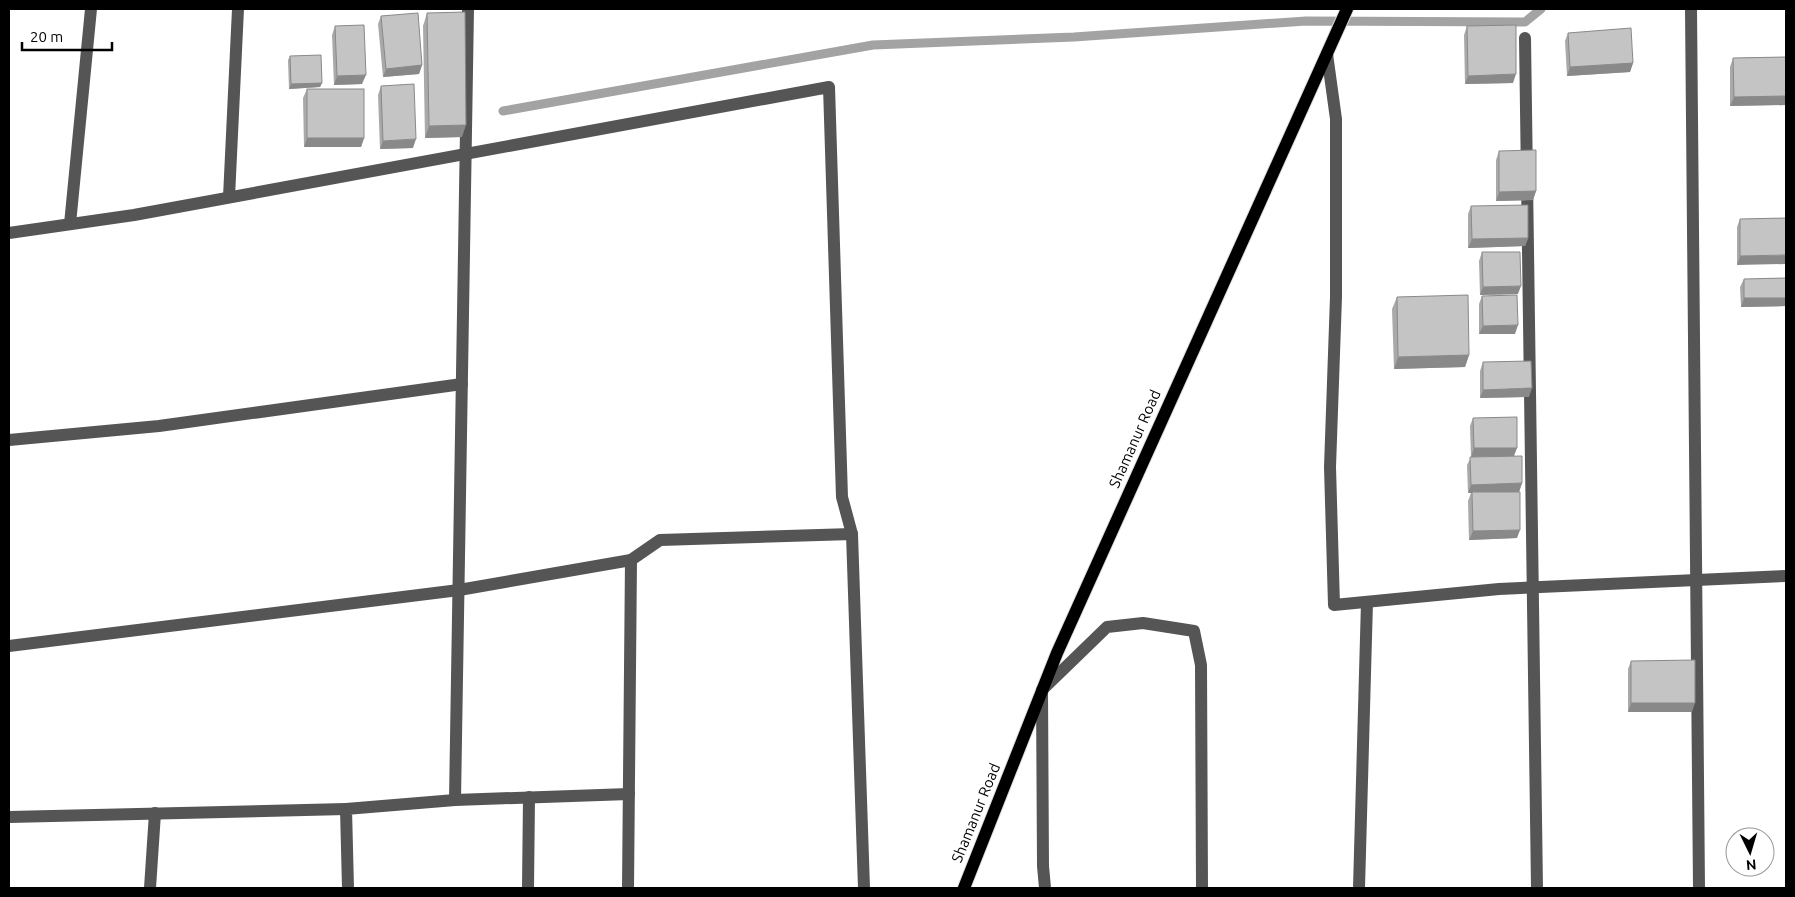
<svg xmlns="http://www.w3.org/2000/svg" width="1795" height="897" font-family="Ubuntu,sans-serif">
	<rect width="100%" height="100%" fill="#fff"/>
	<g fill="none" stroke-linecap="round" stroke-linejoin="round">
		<polyline stroke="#a3a3a3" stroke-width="9" points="503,111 873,45 1074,37 1306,21 1525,22 1541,9"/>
		<g stroke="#dbdbdb" stroke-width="14">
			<polyline id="major" points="964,888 1057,653 1347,9"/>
		</g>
		<g stroke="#555" stroke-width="12">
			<polyline points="1691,9 1699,888"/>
			<polyline points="1525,38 1537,888"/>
			<polyline points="1327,54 1336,119 1336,297 1330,467 1334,605 1499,589 1786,576"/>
			<polyline points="229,197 238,9"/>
			<polyline points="70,224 91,9"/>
			<polyline points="9,233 134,215 829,87 842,497 852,534"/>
			<polyline points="9,440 159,426 462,384"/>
			<polyline points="631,560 660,540 852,534 864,888"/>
			<polyline points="9,646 459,590 631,560 628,888"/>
			<polyline points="455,800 468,9"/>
			<polyline points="9,817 346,809"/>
			<polyline points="150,888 155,813"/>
			<polyline points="348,888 346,809 455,800 629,794"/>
			<polyline points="528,888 529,797"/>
			<polyline points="1045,888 1043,866 1042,690 1107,627 1143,623 1194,631 1201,665 1202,888"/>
			<polyline points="1359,888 1367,602"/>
		</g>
		<use href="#major" stroke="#000" stroke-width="12"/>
	</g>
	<g fill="#a9a9a9">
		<polygon points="427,13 462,137 425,138 423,26"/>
		<polygon points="381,16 422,65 419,74 383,77 378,24"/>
		<polygon points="335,26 362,84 334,85 332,35"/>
		<polygon points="1467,26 1513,83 1465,84 1464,35"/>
		<polygon points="1568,33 1633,63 1630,72 1567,76 1565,41"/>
		<polygon points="290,56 322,83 320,87 289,89 288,60"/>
		<polygon points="1786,57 1786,105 1730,106 1730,67 1733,58"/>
		<polygon points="381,86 413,148 380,149 378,95"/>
		<polygon points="307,89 364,138 361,147 304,147 303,98"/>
		<polygon points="1499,151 1536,191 1533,200 1496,201 1496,160"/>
		<polygon points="1471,206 1528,238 1525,246 1468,248 1468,214"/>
		<polygon points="1786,218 1737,265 1737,227 1740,219"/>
		<polygon points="1482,252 1518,294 1480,295 1479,261"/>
		<polygon points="1786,278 1786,306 1741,307 1740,287 1744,279"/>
		<polygon points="1482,296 1515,334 1479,334 1479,304"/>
		<polygon points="1397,297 1469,355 1465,367 1394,369 1392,309"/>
		<polygon points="1483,362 1529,397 1480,398 1480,371"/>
		<polygon points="1473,418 1514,456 1522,483 1519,492 1517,538 1469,540 1468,501 1471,493 1468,493 1467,465 1471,457 1470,426"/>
		<polygon points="1631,661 1692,712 1628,712 1628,669"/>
	</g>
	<g fill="#898989">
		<polygon points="1633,63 1630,72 1567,76 1570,67"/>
		<polygon points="422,65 419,74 383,77 386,69"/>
		<polygon points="1516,74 1513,83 1465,84 1468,76"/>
		<polygon points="366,75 362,84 334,85 337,76"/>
		<polygon points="322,83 320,87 289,89 291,84"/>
		<polygon points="1786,96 1786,105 1730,106 1734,97"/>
		<polygon points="466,125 462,137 425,138 429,126"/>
		<polygon points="307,138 364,138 361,147 304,147"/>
		<polygon points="416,139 413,148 380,149 383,141"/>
		<polygon points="1536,191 1533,200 1496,201 1499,192"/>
		<polygon points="1528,238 1525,246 1468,248 1472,239"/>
		<polygon points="1786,255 1786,264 1737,265 1740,256"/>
		<polygon points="1521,286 1518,294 1480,295 1483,287"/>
		<polygon points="1744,298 1786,298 1786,306 1741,307"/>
		<polygon points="1518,325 1515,334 1479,334 1483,326"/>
		<polygon points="1469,355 1465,367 1394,369 1398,357"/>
		<polygon points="1532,388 1529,397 1480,398 1483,390"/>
		<polygon points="1474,448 1517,448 1514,456 1471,457"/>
		<polygon points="1522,483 1519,492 1468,493 1471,485"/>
		<polygon points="1520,530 1517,538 1469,540 1473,531"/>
		<polygon points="1631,703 1695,703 1692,712 1628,712"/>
	</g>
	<g fill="#c4c4c4" stroke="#898989">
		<polygon points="465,12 466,125 429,126 427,13"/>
		<polygon points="418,13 422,65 386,69 381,16"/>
		<polygon points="364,25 366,75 337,76 335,26"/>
		<polygon points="1516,25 1516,74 1468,76 1467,26"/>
		<polygon points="1631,28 1633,63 1570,67 1568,33"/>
		<polygon points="321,55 322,83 291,84 290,56"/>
		<polygon points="1786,57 1786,96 1734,97 1733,58"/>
		<polygon points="414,84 416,139 383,141 381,86"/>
		<rect x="307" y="89" width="57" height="49"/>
		<polygon points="1536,150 1536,191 1499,192 1499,151"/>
		<polygon points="1528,205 1528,238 1472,239 1471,206"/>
		<polygon points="1786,218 1786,255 1740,256 1740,219"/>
		<polygon points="1482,252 1520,252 1521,286 1483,287"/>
		<polygon points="1786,278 1786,298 1744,298 1744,279"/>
		<polygon points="1468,295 1469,355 1398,357 1397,297"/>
		<polygon points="1517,295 1518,325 1483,326 1482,296"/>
		<polygon points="1531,361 1532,388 1483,390 1483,362"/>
		<polygon points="1517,417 1517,448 1474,448 1473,418"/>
		<polygon points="1522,456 1522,483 1471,485 1470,457"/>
		<polygon points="1472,492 1520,492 1520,530 1473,531"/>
		<polygon points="1695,660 1695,703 1631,703 1631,661"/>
	</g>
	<g text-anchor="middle" stroke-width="4" stroke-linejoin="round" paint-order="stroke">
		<g font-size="15" fill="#000" stroke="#fff">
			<text transform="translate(1135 439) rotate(-66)" y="5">Shamanur Road</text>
			<text transform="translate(976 813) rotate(-68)" y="5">Shamanur Road</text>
		</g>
	</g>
	<rect width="1795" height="897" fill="none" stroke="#000000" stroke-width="20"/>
	<g transform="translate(1750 852) rotate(175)"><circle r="24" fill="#ffffff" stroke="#999999"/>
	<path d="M0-4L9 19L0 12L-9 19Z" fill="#000000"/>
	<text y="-8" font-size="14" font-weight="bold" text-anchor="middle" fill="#000000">N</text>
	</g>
	<path d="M22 42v8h90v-8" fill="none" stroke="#000000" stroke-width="2.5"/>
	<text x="30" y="42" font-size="15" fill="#000000" stroke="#ffffff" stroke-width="4" paint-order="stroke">20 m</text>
</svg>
